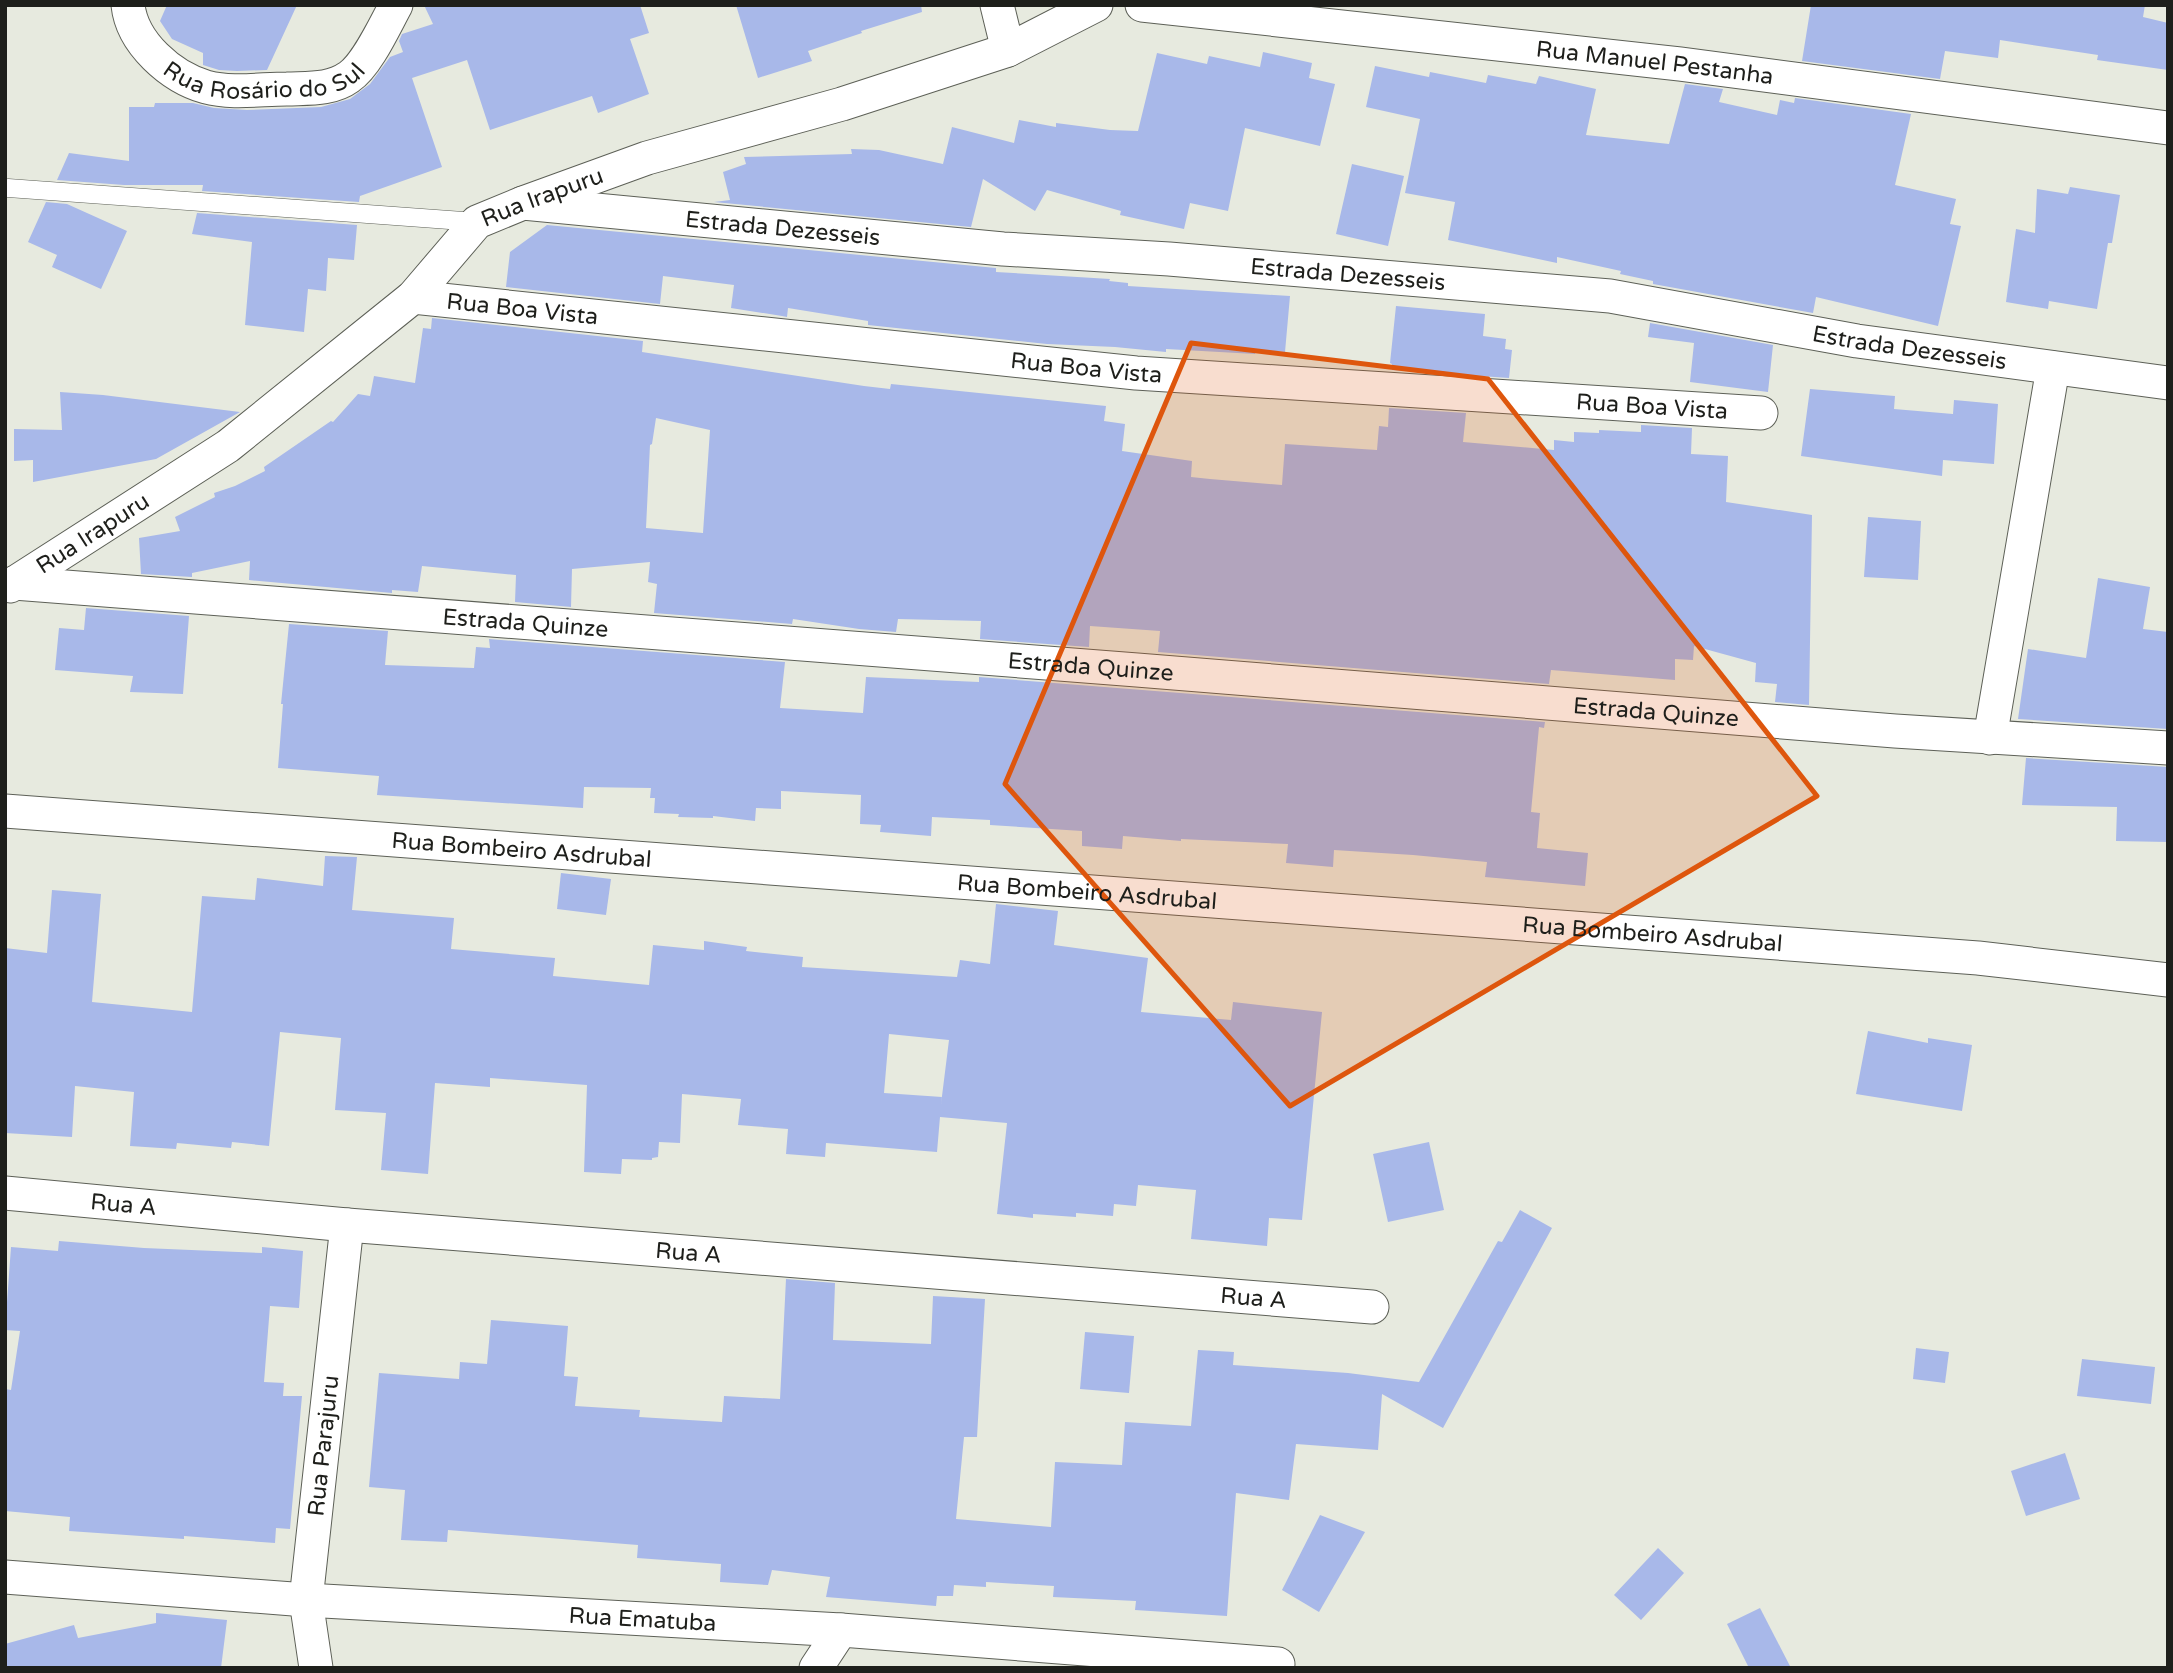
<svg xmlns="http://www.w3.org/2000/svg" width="2173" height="1673" font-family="'Varela Round',sans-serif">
	<rect width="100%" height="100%" fill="#e7eadf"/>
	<g fill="#a8b8e9" fill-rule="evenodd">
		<polygon points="167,5 297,5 267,70 237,71 219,70 203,65 203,53 172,39 160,21"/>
		<polygon points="424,5 640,5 649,33 630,39 649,94 598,113 592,96 490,130 467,60 412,78 442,167 360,196 359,202 202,191 203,185 124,185 57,180 69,153 129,161 129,107 154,107 155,103 193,103 214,108 247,110 321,107 350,99 370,84 390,57 403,52 399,41 402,34 433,24"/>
		<polygon points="736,5 921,5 922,12 861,31 862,33 808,51 812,61 758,78"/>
		<polygon points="1811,5 2145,5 2143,17 2168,23 2168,70 2097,60 2098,55 2000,40 1998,58 1945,51 1940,79 1802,61"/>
		<polygon points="1263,52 1312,63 1309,78 1335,84 1320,146 1245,128 1228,211 1190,203 1184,229 1120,215 1121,211 1047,190 1035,211 983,179 971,227 714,202 730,200 723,172 746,164 744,157 852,154 851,149 879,150 943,164 952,127 1014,143 1019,120 1056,127 1056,123 1110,130 1138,131 1157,53 1207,64 1209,56 1260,67"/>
		<polygon points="1375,66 1429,77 1430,72 1486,83 1488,75 1536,84 1539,76 1596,89 1586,135 1669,144 1685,84 1723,89 1719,102 1777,115 1780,100 1794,103 1795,98 1911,114 1895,185 1956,199 1950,224 1961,226 1938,326 1816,297 1813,313 1653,284 1653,281 1620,274 1621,271 1557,257 1557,263 1448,240 1455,202 1405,193 1420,119 1366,107"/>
		<polygon points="1352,164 1404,176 1388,246 1336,234"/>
		<polygon points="2070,187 2120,195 2112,243 2108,243 2097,309 2049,301 2048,309 2006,302 2016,229 2035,233 2037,189 2068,194"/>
		<polygon points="46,202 67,204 127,231 101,289 52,267 57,255 28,242"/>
		<polygon points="197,213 357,225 354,260 328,258 326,291 308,289 304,332 245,325 252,242 192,234"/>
		<polygon points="547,225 996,268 996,272 1110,279 1109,281 1128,283 1128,286 1290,296 1285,352 1256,350 1255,354 1166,349 1166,352 1115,347 1047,344 868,325 868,321 788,308 787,317 782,316 731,308 734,285 663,276 660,304 506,287 510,252"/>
		<polygon points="1396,306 1485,314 1483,336 1506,339 1505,349 1512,350 1509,378 1392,370 1392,364 1390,363"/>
		<path d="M432,318L643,341L642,352L864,386L890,389L891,384L1106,406L1104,421L1125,424L1122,451L1192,461L1191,477L1210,479L1282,485L1285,444L1377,450L1379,426L1388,427L1389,408L1466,413L1463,442L1554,450V440L1574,442V432L1599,433V430L1641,432V425L1692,428L1691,454L1728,456L1726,502L1812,515L1809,705L1775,702L1777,684L1755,682L1756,663L1694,646L1693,660L1675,659V680L1551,670L1549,684L1158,652L1160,631L1090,626L1089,647L980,639L981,621L898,619L896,632L859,629L793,619L792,624L654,613L657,584L648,582L650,562L572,569L571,607L515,602L516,575L422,566L418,592L392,590V593L249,580L250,561L192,573V577L141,574L139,538L180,531L175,517L215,497L214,493L235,486L265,471L264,467L331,421L333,422L358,394L370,396L374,376L415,383L423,328L431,329ZM656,418L710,430L703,533L646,528L650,445L652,444Z"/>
		<polygon points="1650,323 1773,345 1768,392 1690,382 1694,343 1648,337"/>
		<polygon points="1810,389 1895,396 1894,409 1953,414 1954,400 1998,404 1994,464 1943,460 1942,476 1801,456"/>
		<polygon points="60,392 103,395 240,412 156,459 33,482 33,460 14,461 14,429 62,430"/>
		<polygon points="1868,517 1921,521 1918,580 1864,577"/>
		<polygon points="2098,578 2150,587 2143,629 2168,632 2168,729 2018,719 2028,649 2086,658"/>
		<polygon points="86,608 189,616 183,694 130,692 133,676 55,670 59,628 84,630"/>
		<polygon points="289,624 388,631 385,665 474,668 476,647 490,648 489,639 785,662 780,708 863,713 866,677 979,682 979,677 1545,722 1544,728 1539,727 1531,812 1540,813 1537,848 1588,853 1585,886 1485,877 1487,862 1413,855 1334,850 1333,867 1286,863 1288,844 1181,839 1181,841 1123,836 1122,849 1082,846 1082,831 990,825 990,820 932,817 931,836 880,832 881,825 860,824 861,795 781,791 781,809 756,808 755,821 713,816 713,818 678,817 679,814 654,813 655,798 650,798 651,788 584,787 583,808 377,795 379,776 278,768 283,704 281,704"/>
		<polygon points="2026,758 2168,767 2168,842 2116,841 2117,807 2022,805"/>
		<path d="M325,856L357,857L352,910L454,918L451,949L555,958L553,976L649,985L653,945L704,950V941L747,947L746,951L803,957L802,967L957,977L960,960L990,964L996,904L1058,911L1054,945L1148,958L1141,1012L1231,1020L1233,1002L1322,1012L1302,1220L1269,1218L1267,1246L1191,1239L1196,1190L1138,1185L1136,1206L1114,1204L1113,1216L1076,1213V1217L1033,1214V1218L997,1214L1007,1123L940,1117L937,1152L826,1143L825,1157L786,1154L788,1129L738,1125L741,1099L682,1094L680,1143L659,1142L658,1157L652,1158V1160L622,1159L621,1174L584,1172L587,1085L490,1078V1087L435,1083L428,1174L381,1170L386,1113L335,1110L341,1038L280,1032L269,1146L232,1142L231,1148L177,1143L176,1149L130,1146L134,1092L75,1086L72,1137L5,1133V948L47,953L52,890L101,894L92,1002L192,1012L202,896L255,900L257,878L323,886ZM889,1034L949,1040L941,1104L942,1097L884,1093Z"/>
		<polygon points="561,873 611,879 606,915 557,909"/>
		<polygon points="1868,1031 1928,1043 1928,1038 1972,1045 1962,1111 1856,1094"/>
		<polygon points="1429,1142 1444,1210 1388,1222 1373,1154"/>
		<polygon points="1520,1210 1552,1228 1443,1428 1382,1394 1378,1450 1296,1444 1289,1500 1236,1493 1227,1616 1135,1610 1136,1601 1053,1597 1054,1586 986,1582 986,1587 954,1585 953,1596 937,1596 936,1606 826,1597 830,1577 772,1570 768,1585 720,1582 721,1564 637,1558 638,1545 448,1530 447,1542 401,1540 405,1490 369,1487 379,1373 459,1379 460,1362 487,1364 491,1320 568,1326 564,1376 578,1377 575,1406 640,1410 639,1417 722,1422 724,1396 780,1399 786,1279 835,1283 833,1340 931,1344 933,1296 985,1299 977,1437 964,1437 956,1519 1051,1527 1055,1462 1122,1465 1125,1422 1191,1426 1198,1350 1234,1352 1233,1365 1348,1373 1419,1382 1498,1241 1502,1242"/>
		<polygon points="59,1241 144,1248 262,1253 262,1247 303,1251 299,1308 270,1306 264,1382 284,1383 283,1396 302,1396 290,1529 276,1528 275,1543 184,1536 184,1539 69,1531 70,1517 5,1511 5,1389 11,1390 20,1331 5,1330 11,1247 58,1251"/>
		<polygon points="1085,1332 1134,1336 1129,1393 1080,1389"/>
		<polygon points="1916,1348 1949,1352 1945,1383 1913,1379"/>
		<polygon points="2082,1359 2155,1367 2151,1404 2077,1396"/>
		<polygon points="2065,1453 2080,1499 2026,1516 2011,1471"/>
		<polygon points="1320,1515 1365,1532 1319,1612 1282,1590"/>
		<polygon points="1658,1548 1684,1573 1641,1620 1614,1595"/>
		<polygon points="1760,1608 1791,1668 1749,1668 1727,1624"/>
		<polygon points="156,1613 227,1620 221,1668 5,1668 5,1644 74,1625 78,1638 156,1623"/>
	</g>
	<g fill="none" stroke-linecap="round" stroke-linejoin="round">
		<g stroke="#5d6057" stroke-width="19">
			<polyline id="service" points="8,188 477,222"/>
		</g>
		<g stroke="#5d6057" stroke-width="35">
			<g id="minor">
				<path id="s1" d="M128,5C132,43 171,77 206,87C232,94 261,89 287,89C309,88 331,90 349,77C367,65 385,25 396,5"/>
				<polyline points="997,5 1008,50"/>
				<path id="s2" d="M1142,5L1680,64L2168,128"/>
				<path id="s3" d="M523,203L1003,249L1169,259L1610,296L1857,341L2168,383"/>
				<path id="s4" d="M413,297L1136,373L1761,413"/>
				<path id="s5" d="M14,583L1137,670L1895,731L2168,748"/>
				<path id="s6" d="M10,586L228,446L413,297L477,222L523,203L647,158L842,104L1008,50L1096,5"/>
				<polyline points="1990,738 2053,368"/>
				<path id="s7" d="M5,811L1978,958L2168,980"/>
				<path id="s8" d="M5,1193L347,1225L1372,1307"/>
				<path id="s9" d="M5,1577L306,1600L841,1630L1278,1664"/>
				<path id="s10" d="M316,1668L306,1600L347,1225"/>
				<polyline points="816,1668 841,1630"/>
			</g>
		</g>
		<use href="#service" stroke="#fff" stroke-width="18"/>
		<use href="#minor" stroke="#fff" stroke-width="33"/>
	</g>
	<path fill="#de560d" fill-opacity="0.2" stroke="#de560d" stroke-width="5" stroke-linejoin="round" d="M1191,343L1488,379L1817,796L1290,1106L1005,784Z"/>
	<g text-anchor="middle" stroke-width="5" stroke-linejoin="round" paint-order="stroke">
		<g font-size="23" fill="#1e1f1b" stroke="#e7eadf">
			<text dy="8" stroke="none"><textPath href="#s1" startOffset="177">Rua Rosário do Sul</textPath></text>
			<text dy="8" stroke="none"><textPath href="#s2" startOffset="516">Rua Manuel Pestanha</textPath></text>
			<text dy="8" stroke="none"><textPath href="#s6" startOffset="665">Rua Irapuru</textPath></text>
			<text dy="8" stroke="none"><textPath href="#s3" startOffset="261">Estrada Dezesseis</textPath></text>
			<text dy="8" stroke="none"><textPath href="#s3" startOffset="828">Estrada Dezesseis</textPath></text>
			<text dy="8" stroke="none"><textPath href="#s4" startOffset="110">Rua Boa Vista</textPath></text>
			<text dy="8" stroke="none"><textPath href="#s3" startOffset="1395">Estrada Dezesseis</textPath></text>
			<text dy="8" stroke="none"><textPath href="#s4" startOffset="677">Rua Boa Vista</textPath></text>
			<text dy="8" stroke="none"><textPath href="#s4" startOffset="1244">Rua Boa Vista</textPath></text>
			<text dy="8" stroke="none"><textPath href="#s6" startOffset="98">Rua Irapuru</textPath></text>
			<text dy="8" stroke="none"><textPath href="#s5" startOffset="513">Estrada Quinze</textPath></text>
			<text dy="8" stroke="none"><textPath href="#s5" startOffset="1080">Estrada Quinze</textPath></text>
			<text dy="8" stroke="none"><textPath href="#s5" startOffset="1647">Estrada Quinze</textPath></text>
			<text dy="8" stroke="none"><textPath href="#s7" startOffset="518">Rua Bombeiro Asdrubal</textPath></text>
			<text dy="8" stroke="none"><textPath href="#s7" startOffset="1085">Rua Bombeiro Asdrubal</textPath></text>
			<text dy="8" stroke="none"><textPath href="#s7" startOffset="1652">Rua Bombeiro Asdrubal</textPath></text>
			<text dy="8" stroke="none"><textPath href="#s8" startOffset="119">Rua A</textPath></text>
			<text dy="8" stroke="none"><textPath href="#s8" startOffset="686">Rua A</textPath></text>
			<text dy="8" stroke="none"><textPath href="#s8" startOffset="1253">Rua A</textPath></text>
			<text dy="8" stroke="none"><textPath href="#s10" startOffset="224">Rua Parajuru</textPath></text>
			<text dy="8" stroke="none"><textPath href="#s9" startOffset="639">Rua Ematuba</textPath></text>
		</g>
	</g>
	<rect width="2173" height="1673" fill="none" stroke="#1e1f1b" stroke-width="14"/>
</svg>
